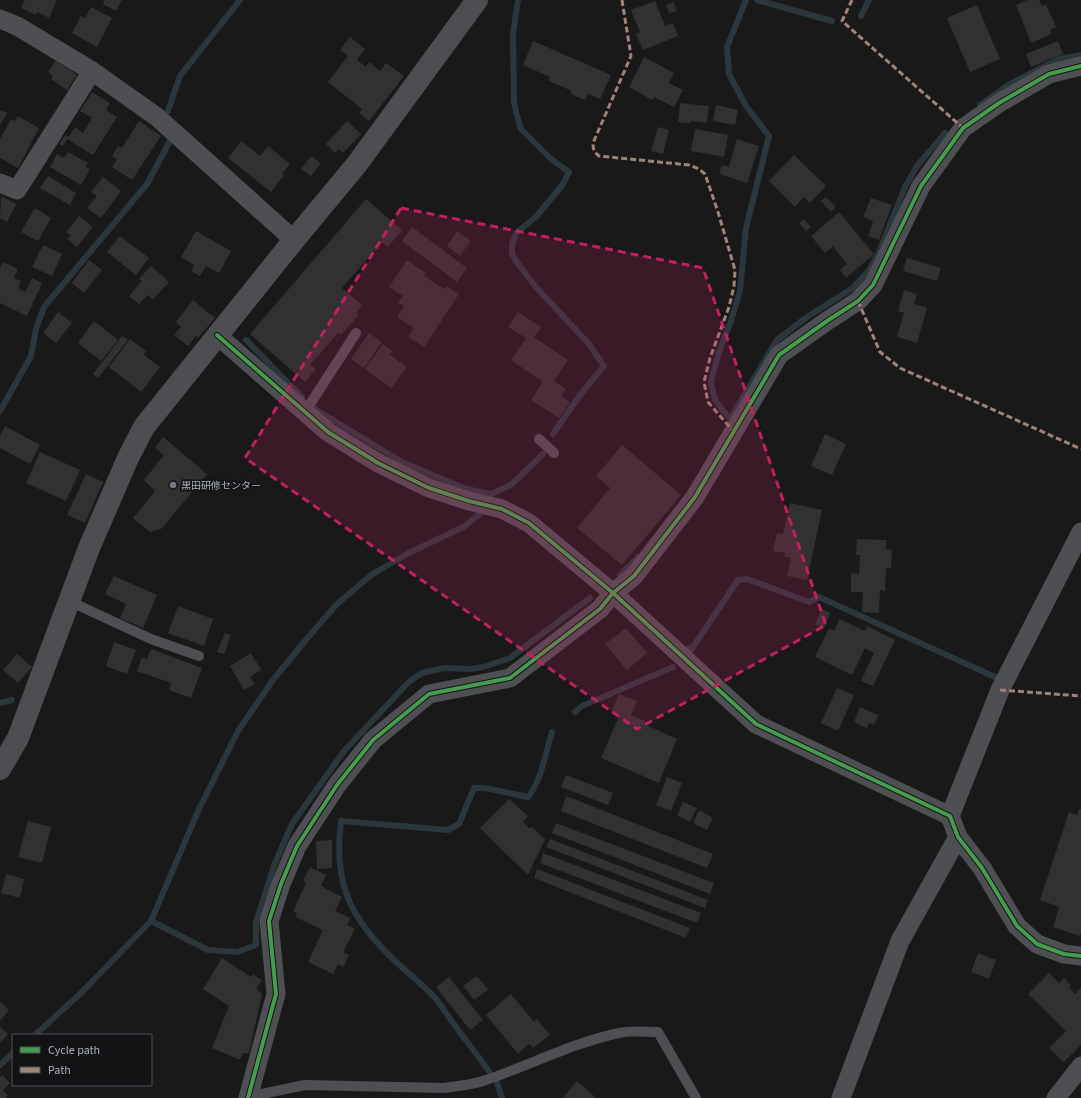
<svg xmlns="http://www.w3.org/2000/svg" width="1081" height="1098" font-family="'Source Sans 3','Noto Sans JP',sans-serif">
	<rect width="100%" height="100%" fill="#19191a"/>
	<g fill="none" stroke-linecap="round" stroke-linejoin="round">
		<g stroke="#2b373d" stroke-width="6">
			<polyline points="518,0 513,34 514,101 516,112 521,129 551,159 569,172 563,184 536,217 517,232 512,244 512,254 516,261 535,286 589,344 604,366 580,395 553,434"/>
			<polyline points="757,0 832,21"/>
			<polyline points="861,16 869,0"/>
			<polyline points="980,105 1010,84 1059,59 1081,55"/>
			<polyline points="168,111 180,76 240,0"/>
			<polyline points="246,340 302,397"/>
			<polyline points="315,409 402,462 466,489 491,494 511,485 543,454"/>
			<polyline points="0,411 31,356 36,329 44,307 147,184 170,141"/>
			<polyline points="730,418 724,412 715,400 711,383 712,377 719,352 731,321 740,291 746,228 769,136 746,106 729,74 727,47 746,0"/>
			<polyline points="730,419 777,340 807,317 853,288 870,269 878,254 905,187 917,166 945,133"/>
			<polyline points="620,575 638,557"/>
			<polyline points="689,648 691,650 738,580 747,579 809,602 819,597 995,677"/>
			<polyline points="0,703 12,700"/>
			<polyline points="575,712 582,706 673,667"/>
			<polyline points="151,921 208,950 237,952 256,945 256,922 258,916 275,863 292,824 344,751 405,686 410,681 422,673 443,668 471,669 483,667 510,658 590,598"/>
			<polyline points="35,1035 82,992 151,921 199,809 238,731 273,680 304,642 337,604 371,575 407,554 465,526 481,513"/>
			<polyline points="0,1065 13,1053"/>
			<path d="M489,1071C477,1055 465,1039 453,1023C447,1015 442,1006 435,998C423,985 408,973 395,961C350,918 333,884 341,821L448,830L459,824L474,788H485L528,797C541,782 546,751 552,732"/>
			<polyline points="497,1083 502,1098"/>
		</g>
	</g>
	<g fill="#313132">
		<polygon points="25,0 57,0 49,18 37,12 36,15 21,8"/>
		<polygon points="104,0 122,0 116,11 103,4"/>
		<polygon points="1027,0 1039,0 1042,6 1046,4 1056,27 1050,30 1052,34 1031,43 1016,5"/>
		<polygon points="655,1 665,26 673,23 678,36 643,50 636,34 640,32 631,10"/>
		<polygon points="674,2 677,11 669,13 666,5"/>
		<polygon points="977,5 1000,59 970,72 947,18"/>
		<polygon points="91,7 112,18 97,47 72,33 81,16 85,18"/>
		<polygon points="350,37 365,49 357,60 366,67 369,62 380,71 386,63 404,76 369,121 359,113 362,109 328,82 348,56 340,50"/>
		<polygon points="533,41 611,75 600,99 588,94 585,100 571,94 572,91 549,81 550,77 523,65"/>
		<polygon points="1058,41 1063,54 1031,67 1026,54"/>
		<polygon points="644,57 674,73 669,83 683,90 674,107 654,97 652,100 629,87"/>
		<polygon points="56,60 77,75 67,90 51,79 53,76 48,72"/>
		<polygon points="92,92 110,103 106,110 117,117 93,155 67,139 63,146 59,144 65,135 69,137 75,127 83,133 92,118 80,111"/>
		<polygon points="680,103 709,106 707,123 691,121 690,123 678,122"/>
		<polygon points="716,105 738,110 735,125 713,121"/>
		<polygon points="0,110 7,113 0,125"/>
		<polygon points="18,116 39,128 18,168 0,158 0,139 11,119 15,121"/>
		<polygon points="139,121 161,136 132,180 112,167 117,160 112,156 118,146 122,148"/>
		<polygon points="347,121 361,134 343,153 339,149 335,153 326,144"/>
		<polygon points="658,127 669,130 663,154 651,151"/>
		<polygon points="695,129 728,135 724,157 691,151"/>
		<polygon points="737,139 759,146 747,183 719,174 722,165 729,167"/>
		<polygon points="241,141 260,156 268,146 290,164 282,174 284,175 271,192 228,158"/>
		<polygon points="68,152 88,163 85,167 90,169 81,185 50,167 57,154 64,158"/>
		<polygon points="794,155 826,186 810,203 804,197 795,207 769,181"/>
		<polygon points="311,156 321,163 311,176 301,169"/>
		<polygon points="48,176 76,193 70,205 40,188"/>
		<polygon points="103,177 121,191 101,218 87,208 97,196 91,192"/>
		<polygon points="1,196 16,204 7,222 0,218"/>
		<polygon points="826,197 836,207 831,212 821,201"/>
		<polygon points="871,198 892,205 879,240 868,236 873,221 863,217"/>
		<polygon points="366,199 402,230 388,247 382,242 342,288 362,305 356,313 359,315 341,335 338,333 310,365 316,369 305,382 250,334"/>
		<polygon points="35,208 51,218 38,241 21,232"/>
		<polygon points="839,212 874,254 846,278 840,270 847,264 833,246 825,253 811,236"/>
		<polygon points="79,216 93,227 77,247 67,239 71,235 66,232"/>
		<polygon points="804,219 811,227 806,231 799,223"/>
		<polygon points="412,227 467,268 457,282 402,241"/>
		<polygon points="196,231 231,251 219,273 206,266 200,276 191,271 194,265 181,257"/>
		<polygon points="457,231 471,241 460,256 447,246"/>
		<polygon points="120,236 149,258 136,275 107,252"/>
		<polygon points="43,245 62,254 52,276 32,267"/>
		<polygon points="907,258 941,268 937,281 903,271"/>
		<polygon points="89,260 102,270 84,293 72,283"/>
		<polygon points="407,260 426,273 424,276 444,289 446,286 459,294 424,347 408,337 414,328 397,317 404,306 398,303 403,296 389,287"/>
		<polygon points="3,262 18,269 14,278 21,281 18,288 25,292 32,278 42,283 27,316 0,303 0,268"/>
		<polygon points="151,266 169,282 153,299 148,295 139,304 129,296 142,281 139,279"/>
		<polygon points="904,290 917,294 914,304 927,308 917,343 897,337 904,313 898,311"/>
		<polygon points="193,300 215,318 198,338 196,336 188,346 174,335 181,327 176,322"/>
		<polygon points="58,312 72,323 56,343 43,333"/>
		<polygon points="518,312 541,327 534,337 568,360 554,381 566,389 561,396 570,402 559,418 531,400 543,382 511,360 526,338 508,327"/>
		<polygon points="94,321 118,340 101,361 78,343"/>
		<polygon points="369,333 382,342 364,368 351,359"/>
		<polygon points="122,336 128,340 98,378 93,374"/>
		<polygon points="130,339 146,351 144,355 160,367 141,392 109,367"/>
		<polygon points="383,344 393,351 390,355 407,367 391,388 365,369"/>
		<polygon points="5,426 40,445 30,464 0,448 0,436"/>
		<polygon points="825,434 846,444 832,475 811,466"/>
		<polygon points="163,437 207,474 161,529 150,532 133,518 155,491 144,480 164,455 155,448"/>
		<polygon points="622,445 681,495 622,565 577,528 610,488 596,476"/>
		<polygon points="40,452 80,470 66,501 26,483"/>
		<polygon points="86,474 103,482 85,523 67,515"/>
		<polygon points="790,503 822,510 807,580 787,576 791,558 784,557 785,553 773,551 777,533 783,534"/>
		<polygon points="857,539 886,540 886,549 892,550 891,568 886,568 885,591 880,590 879,613 862,612 863,592 851,592 851,573 859,574 860,555 856,555"/>
		<polygon points="114,576 157,595 143,628 120,618 126,604 105,594"/>
		<polygon points="178,606 213,619 204,646 168,633"/>
		<polygon points="822,609 830,613 824,628 815,624"/>
		<polygon points="840,619 865,631 867,626 895,640 873,686 861,681 874,653 865,648 852,675 815,657 829,628 834,631"/>
		<polygon points="626,628 647,653 627,670 605,644"/>
		<polygon points="225,633 231,635 224,654 217,652"/>
		<polygon points="114,642 136,650 127,674 106,666"/>
		<polygon points="151,649 202,668 191,698 169,690 171,683 137,671 142,657 147,659"/>
		<polygon points="251,653 261,670 250,677 255,684 244,690 230,666"/>
		<polygon points="17,654 32,667 18,683 3,670"/>
		<polygon points="837,688 854,695 838,731 821,723"/>
		<polygon points="619,694 637,701 631,715 645,721 644,724 677,739 659,783 601,758 619,716 611,713"/>
		<polygon points="860,707 878,715 874,725 869,723 867,728 854,722"/>
		<polygon points="566,775 613,793 608,805 561,787"/>
		<polygon points="667,777 682,783 671,811 656,805"/>
		<polygon points="566,796 713,854 707,868 561,811"/>
		<polygon points="509,799 528,816 523,821 529,828 532,827 545,839 528,875 480,828"/>
		<polygon points="683,802 697,808 690,822 677,815"/>
		<polygon points="1079,809 1081,809 1081,932 1080,936 1053,927 1059,907 1040,900 1069,812 1077,815"/>
		<polygon points="699,810 713,818 707,830 693,823"/>
		<polygon points="28,821 51,827 42,863 18,857"/>
		<polygon points="556,823 714,883 710,894 552,833"/>
		<polygon points="550,839 708,900 705,908 546,847"/>
		<polygon points="332,840 332,868 317,869 316,841"/>
		<polygon points="543,853 701,913 697,923 540,863"/>
		<polygon points="310,867 326,875 321,886 342,897 335,911 350,918 347,925 355,929 343,952 349,955 343,967 338,964 333,974 308,962 323,930 295,917 297,913 293,911 306,883 303,881"/>
		<polygon points="537,869 690,928 686,938 534,878"/>
		<polygon points="6,874 24,879 20,898 1,893"/>
		<polygon points="978,953 996,960 989,979 971,972"/>
		<polygon points="222,958 251,977 253,974 262,980 256,989 262,994 249,1053 243,1053 240,1060 212,1048 229,1006 203,989"/>
		<polygon points="1049,973 1059,983 1064,978 1071,985 1069,987 1075,994 1081,987 1081,1045 1064,1062 1049,1048 1066,1031 1028,994"/>
		<polygon points="477,976 488,990 474,1000 463,986"/>
		<polygon points="449,977 483,1020 470,1030 436,987"/>
		<polygon points="511,994 534,1022 537,1019 550,1035 533,1048 529,1044 518,1054 486,1015"/>
		<polygon points="0,1002 9,1010 0,1021"/>
		<polygon points="0,1027 8,1034 0,1043"/>
		<polygon points="2,1075 10,1083 3,1090 8,1095 6,1098 0,1098 0,1077"/>
		<polygon points="577,1081 595,1097 594,1098 564,1098 563,1097"/>
	</g>
	<g fill="none" stroke-linecap="round" stroke-linejoin="round">
		<g stroke="#4d4f53" stroke-width="10">
			<polyline points="305,412 356,333"/>
			<polyline points="539,439 554,453"/>
			<polyline points="69,601 151,639 199,656"/>
			<path d="M250,1093L262,1094L305,1085L444,1088C458,1086 473,1085 486,1080C531,1065 572,1043 619,1033C631,1030 646,1032 658,1032L696,1098"/>
		</g>
		<g stroke="#4d4f53" stroke-width="19">
			<polyline points="0,19 17,26 92,71 157,117 294,240"/>
			<polyline points="0,183 17,190 92,71"/>
			<polyline points="217,335 328,432 378,463 429,488 469,501 502,509 529,523 613,593 756,724 950,816 958,837 982,868 1017,926 1037,944 1064,954 1081,956"/>
			<polyline points="950,816 1000,690 1081,532"/>
			<polyline points="248,1098 276,994 269,921 281,884 297,846 337,785 373,740 429,694 510,678 600,609 613,593 634,576 695,497 779,355 827,321 858,301 873,285 921,186 963,128 999,103 1049,74 1081,66"/>
			<polyline points="841,1098 900,941 958,837"/>
			<polyline points="1056,1098 1081,1066"/>
		</g>
		<polyline stroke="#4c4e51" stroke-width="22" points="0,769 18,738 89,548 128,458 144,427 294,240 357,164 477,0"/>
		<g stroke="#a18479" stroke-width="3" stroke-dasharray="6 3" stroke-linecap="butt">
			<path d="M622,0L631,56L593,143C593,150 594,152 599,156L689,165L699,169L705,174L718,212L735,270L734,286L729,307L710,358L704,382L708,402L734,432"/>
			<polyline points="852,0 842,21 963,128"/>
			<polyline points="858,301 880,352 900,368 1081,449"/>
			<polyline points="1000,690 1081,696"/>
		</g>
		<g stroke="#131316" stroke-width="6">
			<g id="cycleway">
				<polyline points="217,335 328,432 378,463 429,488 469,501 502,509 529,523 613,593 756,724 950,816 958,837 982,868 1017,926 1037,944 1064,954 1081,956"/>
				<polyline points="248,1098 276,994 269,921 281,884 297,846 337,785 373,740 429,694 510,678 600,609 613,593 634,576 695,497 779,355 827,321 858,301 873,285 921,186 963,128 999,103 1049,74 1081,66"/>
			</g>
		</g>
		<use href="#cycleway" stroke="#469c4c" stroke-width="4"/>
	</g>
	<path fill="#c12060" fill-opacity="0.2" stroke="#c12060" stroke-width="3" stroke-dasharray="8 5" stroke-linejoin="round" d="M401,208L703,268L826,625L637,729L245,458Z"/>
	<circle fill="#777c83" stroke="#131316" stroke-width="1.5" cx="173" cy="485" r="4"/>
	<g text-anchor="middle" stroke-width="3.5" stroke-linejoin="round" paint-order="stroke">
		<g font-size="10" fill="#aab1bb" stroke="#131316" text-anchor="start">
			<text x="181" y="489">黒田研修センター</text>
		</g>
	</g>
	<rect x="12" y="1034" width="140" height="52" fill="#131316" stroke="#4f5258"/>
	<rect x="20" y="1047" width="20" height="6" fill="#469c4c" stroke="#4f5258"/>
	<text x="48" y="1054" font-size="12" fill="#aab1bb">Cycle path</text>
	<rect x="20" y="1067" width="20" height="6" fill="#a18479" stroke="#4f5258"/>
	<text x="48" y="1074" font-size="12" fill="#aab1bb">Path</text>
</svg>
